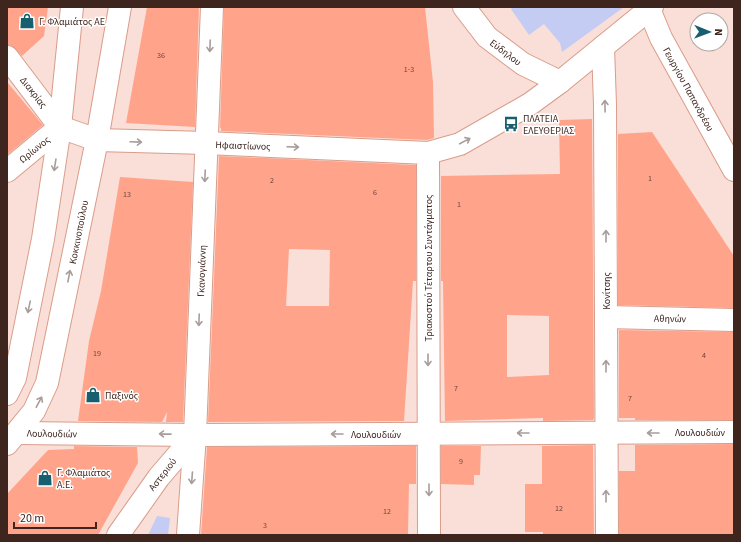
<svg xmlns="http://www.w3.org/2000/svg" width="741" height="542" font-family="'Source Sans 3',sans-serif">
	<rect width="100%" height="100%" fill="#f9dfd7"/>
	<g fill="#c4ccf4">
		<polygon points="513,7 624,7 562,52 560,43 544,24 529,35 511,9"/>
		<polygon points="157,516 170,518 168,535 148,535"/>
	</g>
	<g fill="#ffa48b" fill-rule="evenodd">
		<polygon points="7,7 48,7 44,36 22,56 12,46 7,45"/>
		<polygon points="147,7 199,7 195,127 126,123"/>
		<polygon points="224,7 425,7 433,82 434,138 427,140 221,131 221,128 220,128"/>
		<polygon points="7,82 43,125 7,155"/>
		<path d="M592,119L594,418L593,420L543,421V418L445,421L443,281H441V176L560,174L559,120ZM507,315L549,316V375L507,377Z"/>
		<polygon points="652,132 734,256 734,308 618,305 618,134"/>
		<path d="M219,156L416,165V281H413L404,421L208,422ZM289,249L330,250L329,306H286Z"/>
		<polygon points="120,177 193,182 183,422 166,422 167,412 162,422 78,421 89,341 101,291"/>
		<polygon points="619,330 734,332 734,420 635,420 635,418 619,418"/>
		<polygon points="734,444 734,535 619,535 619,471 635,471 635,445"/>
		<polygon points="593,445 594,535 543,535 543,532 525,532 525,484 542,484 542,446"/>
		<polygon points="74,446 137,447 138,463 98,535 7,535 7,494 48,450 74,449"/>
		<polygon points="416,446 416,484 409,484 408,535 201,535 207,447"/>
		<polygon points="441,446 481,446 480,475 474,475 474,485 441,484"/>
	</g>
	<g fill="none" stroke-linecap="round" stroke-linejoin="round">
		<g stroke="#da9c8a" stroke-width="24">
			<g id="minor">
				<polyline points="464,7 487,37 523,64 560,82"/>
				<polyline points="649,9 661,38 734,170"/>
				<polyline points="603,47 605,105 607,535"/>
				<polyline points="7,57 60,127"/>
				<polyline points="97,140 206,143 428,153 429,535"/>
				<polyline points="606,317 734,320"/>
				<polyline points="18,433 195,435 734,432"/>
				<polyline points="118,535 159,477 195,435"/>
				<polyline points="188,535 195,435 212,7"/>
			</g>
		</g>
		<g stroke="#da9c8a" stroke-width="24">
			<g id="tertiary">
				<polyline points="428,153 460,144 530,104 560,82 652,7"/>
				<polyline points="7,171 60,127 97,140"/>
			</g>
		</g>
		<g stroke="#da9c8a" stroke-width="24">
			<g id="secondary">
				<polyline points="7,394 15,378 43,239 60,127 72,7"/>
				<polyline points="7,444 34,411 47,383 97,140 120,7"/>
			</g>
		</g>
		<use href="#minor" stroke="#fff" stroke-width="22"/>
		<use href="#tertiary" stroke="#fff" stroke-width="22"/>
		<use href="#secondary" stroke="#fff" stroke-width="22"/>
	</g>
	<defs><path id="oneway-shaft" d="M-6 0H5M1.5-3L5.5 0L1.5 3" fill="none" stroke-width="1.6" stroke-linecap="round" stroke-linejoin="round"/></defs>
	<g stroke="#a89d9a">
		<use href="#oneway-shaft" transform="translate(210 46) rotate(92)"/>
		<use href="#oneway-shaft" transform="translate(605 106) rotate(-91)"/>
		<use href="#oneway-shaft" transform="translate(465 141) rotate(-28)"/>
		<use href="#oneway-shaft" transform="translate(136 142) rotate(2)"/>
		<use href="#oneway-shaft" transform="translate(293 147) rotate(2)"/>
		<use href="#oneway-shaft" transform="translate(55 165) rotate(99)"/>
		<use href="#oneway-shaft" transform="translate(205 176) rotate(92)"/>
		<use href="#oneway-shaft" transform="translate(606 236) rotate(-90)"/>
		<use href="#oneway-shaft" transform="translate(69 276) rotate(-79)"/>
		<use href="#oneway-shaft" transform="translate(29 307) rotate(102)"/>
		<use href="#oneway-shaft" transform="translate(199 320) rotate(92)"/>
		<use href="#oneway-shaft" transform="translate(428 360) rotate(90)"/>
		<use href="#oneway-shaft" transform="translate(606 366) rotate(-90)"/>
		<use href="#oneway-shaft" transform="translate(39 402) rotate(-62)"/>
		<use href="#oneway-shaft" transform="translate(523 433) rotate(180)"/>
		<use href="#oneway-shaft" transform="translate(653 433) rotate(180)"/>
		<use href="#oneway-shaft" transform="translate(165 434) rotate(-179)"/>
		<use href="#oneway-shaft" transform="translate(337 434) rotate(180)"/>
		<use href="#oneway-shaft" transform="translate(192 478) rotate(94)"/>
		<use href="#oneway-shaft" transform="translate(429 490) rotate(90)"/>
		<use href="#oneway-shaft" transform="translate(606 496) rotate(-90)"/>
	</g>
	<defs>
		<g id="shop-bare" transform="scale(1.2)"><path d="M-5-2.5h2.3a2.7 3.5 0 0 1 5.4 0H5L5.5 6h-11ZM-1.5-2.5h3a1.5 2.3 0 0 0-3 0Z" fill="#175f6f" stroke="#fff" stroke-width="2.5" paint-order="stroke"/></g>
		<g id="bus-bare" transform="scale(1.2)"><path d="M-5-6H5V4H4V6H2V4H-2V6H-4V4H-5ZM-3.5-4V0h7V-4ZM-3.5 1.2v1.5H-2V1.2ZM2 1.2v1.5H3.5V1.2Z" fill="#175f6f" stroke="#fff" stroke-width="2.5" paint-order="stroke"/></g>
	</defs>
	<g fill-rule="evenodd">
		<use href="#shop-bare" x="27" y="21"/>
		<use href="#bus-bare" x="511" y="124"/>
		<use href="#shop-bare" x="93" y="395"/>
		<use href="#shop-bare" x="45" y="478"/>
	</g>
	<g text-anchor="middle" stroke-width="3" stroke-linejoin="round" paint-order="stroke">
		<g font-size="8" fill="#6e463a">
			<text x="161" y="58">36</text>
			<text x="409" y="72">1-3</text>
			<text x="650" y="181">1</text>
			<text x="272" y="183">2</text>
			<text x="375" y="195">6</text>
			<text x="127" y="197">13</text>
			<text x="459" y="207">1</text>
			<text x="97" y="356">19</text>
			<text x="704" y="358">4</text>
			<text x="456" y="391">7</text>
			<text x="630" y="401">7</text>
			<text x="461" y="464">9</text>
			<text x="559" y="511">12</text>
			<text x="387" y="514">12</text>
			<text x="265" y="528">3</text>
		</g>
		<g font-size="10" fill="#3e261f" stroke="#fff" text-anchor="start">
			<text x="39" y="25">Γ. Φλαμιάτος ΑΕ</text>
			<text x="523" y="122">ΠΛΑΤΕΙΑ<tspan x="523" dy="12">ΕΛΕΥΘΕΡΙΑΣ</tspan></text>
			<text x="105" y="399">Παξινός</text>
			<text x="57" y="476">Γ. Φλαμιάτος<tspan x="57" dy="12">A.E.</tspan></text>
		</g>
		<g font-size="10" fill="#3e261f" stroke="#fff">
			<text transform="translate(506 52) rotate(37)" y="4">Εύδηλου</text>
			<text transform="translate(689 89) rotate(61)" y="4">Γεωργίου Παπανδρέου</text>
			<text transform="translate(34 92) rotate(52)" y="4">Διακρίας</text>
			<text transform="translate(243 145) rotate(2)" y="4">Ηφαιστίωνος</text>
			<text transform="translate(34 149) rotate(-39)" y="4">Ωρίωνος</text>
			<text transform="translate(78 232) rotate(-79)" y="4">Κοκκινοπούλου</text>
			<text transform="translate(428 268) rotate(-90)" y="4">Τριακοστού Τέταρτου Συντάγματος</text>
			<text transform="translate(201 271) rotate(-88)" y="4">Γκανογιάννη</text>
			<text transform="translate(606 291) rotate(-90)" y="4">Κονίτσης</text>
			<text transform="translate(670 318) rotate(1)" y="4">Αθηνών</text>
			<text x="700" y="436">Λουλουδιών</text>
			<text transform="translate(52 433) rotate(1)" y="4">Λουλουδιών</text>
			<text x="376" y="438">Λουλουδιών</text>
			<text transform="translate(162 474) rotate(-52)" y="4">Αστεριού</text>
		</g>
	</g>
	<rect width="741" height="542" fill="none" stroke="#3e261f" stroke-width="16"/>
	<g transform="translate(709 32) rotate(91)"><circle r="19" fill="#ffffff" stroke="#b2a8a5"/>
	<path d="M0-3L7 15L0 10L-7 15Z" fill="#175f6f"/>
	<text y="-6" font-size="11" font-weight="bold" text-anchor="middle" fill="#3e261f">N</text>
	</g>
	<path d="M14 522v6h82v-6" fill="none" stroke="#3e261f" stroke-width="2"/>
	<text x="20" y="522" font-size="12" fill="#3e261f" stroke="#ffffff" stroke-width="3" paint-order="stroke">20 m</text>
</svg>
